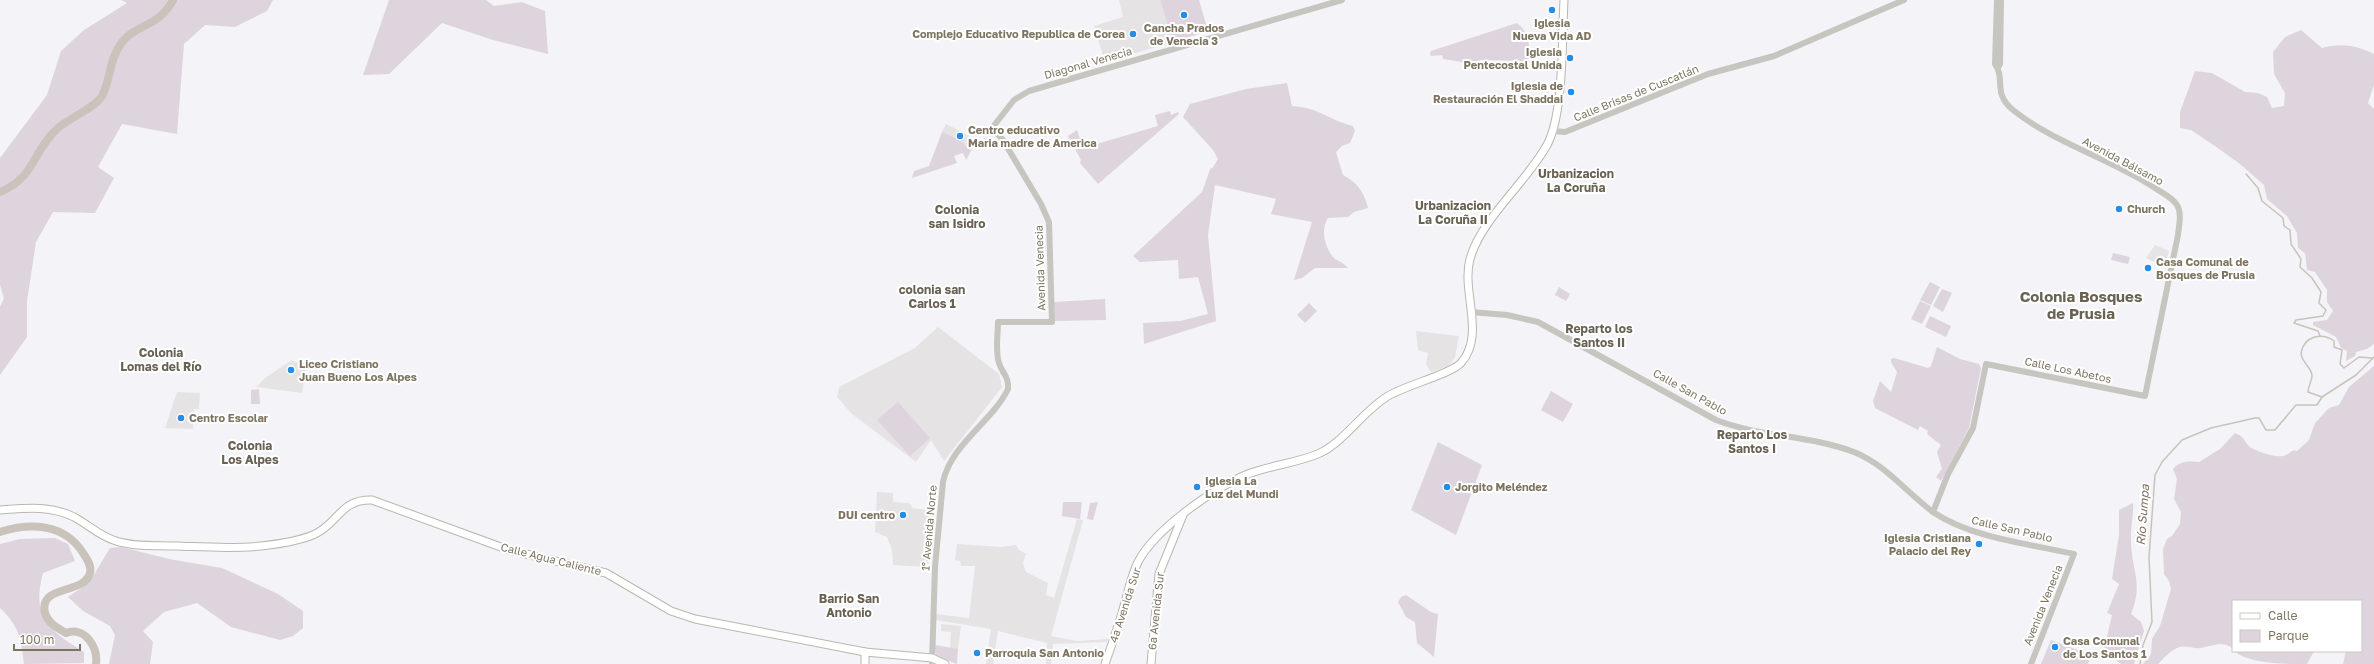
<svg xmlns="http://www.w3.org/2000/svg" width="2374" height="664" font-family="'Golos Text',sans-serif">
	<rect width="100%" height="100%" fill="#f4f3f7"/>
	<g fill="#e5e3e4">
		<polygon points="1119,0 1160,0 1173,42 1105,62 1094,26 1123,17"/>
		<polygon points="946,124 964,133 975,142 971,151 959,140 942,132"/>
		<polygon points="2155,245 2169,251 2165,267 2146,258"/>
		<polygon points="938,327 999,374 1002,387 944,461 931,440 916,462 852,414 837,397 839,387 915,348"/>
		<polygon points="1416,331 1459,336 1455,357 1449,366 1431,372 1426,364 1428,353 1418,350"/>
		<polygon points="292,360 294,362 307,363 302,393 256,387 265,378"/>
		<polygon points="177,392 200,393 199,409 194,409 193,429 165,428"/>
		<polygon points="877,492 893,493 893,502 909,503 913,508 933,511 928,567 893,565 892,550 887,537 875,532"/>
		<polygon points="1077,519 1083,520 1051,636 1077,641 1108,639 1107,642 1053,644 1051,664 1046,664 1047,643 998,631 993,664 986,664 991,629 935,620 936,614 969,618 975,566 961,566 960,561 955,560 957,544 1001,547 1016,545 1019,550 1026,554 1023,563 1026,572 1048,583 1046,595 1054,598"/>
		<polygon points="941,624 961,626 958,649 950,649 951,632 941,631"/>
	</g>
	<g fill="#ddd4dd">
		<polygon points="121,0 273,0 267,11 235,27 205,25 184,44 177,134 122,124 98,167 114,178 95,213 53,212 36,242 27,301 27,337 0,375 0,307 4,298 0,285 0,158 47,95 61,51 84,30 127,3"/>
		<polygon points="389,0 486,0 494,6 522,2 545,11 548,54 493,40 442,23 389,74 363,75"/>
		<polygon points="1160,0 1199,0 1208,31 1173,42"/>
		<path d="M1517,23C1529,32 1531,47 1528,61L1481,60L1468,63L1443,59L1442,55L1431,56L1430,54L1431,51Z"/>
		<path d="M2301,30L2322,48C2341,43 2356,45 2374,54V85L2368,103L2374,109V344L2367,349L2356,352L2355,356L2346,361L2347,351L2341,348L2336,337L2313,325V322L2327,320L2333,311L2327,302V290L2315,272L2307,270L2305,253L2298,248L2297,233L2287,216L2267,199L2264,185L2240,164L2215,146L2191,130L2180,128V112L2195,71L2212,73L2245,92L2258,93L2267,97L2272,108L2284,106L2285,93L2274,74L2273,52L2285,37Z"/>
		<path d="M1287,83L1292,106C1321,108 1328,120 1353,126L1355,131L1350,143L1342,146L1336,152L1343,175C1358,183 1364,192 1368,208L1354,212L1348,217L1328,218C1320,230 1325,249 1335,259C1340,262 1344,263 1348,268H1315L1302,278L1294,280L1312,222L1271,214L1276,199L1215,185L1208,235L1216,321L1144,344L1143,323L1180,321L1208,314L1198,277L1179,279L1178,260L1140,262L1133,256L1202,192L1211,167L1212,169L1218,159L1213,150L1183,117L1190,104L1246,89Z"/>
		<polygon points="1170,111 1171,115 1178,112 1179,114 1098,184 1080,163 1081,160 1068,136 1077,130 1083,148 1158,126 1155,115"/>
		<polygon points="942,132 960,140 971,151 966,160 963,153 954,156 957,163 912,178 914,171 929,166"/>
		<polygon points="2113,253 2130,257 2128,264 2111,260"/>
		<polygon points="1930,282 1940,287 1931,305 1920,300"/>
		<polygon points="1559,287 1570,294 1566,301 1555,295"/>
		<polygon points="1942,289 1952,293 1943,312 1933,306"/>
		<polygon points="1105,299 1106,320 1055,321 1054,302"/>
		<polygon points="1920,301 1931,306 1922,324 1911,319"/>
		<polygon points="1309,303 1317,311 1305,323 1297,315"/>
		<polygon points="1930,316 1951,326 1946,337 1925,327"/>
		<polygon points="1937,347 1960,359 1979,364 1981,368 1969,428 1941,481 1936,477 1942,469 1937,452 1941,445 1927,434 1928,431 1920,426 1918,430 1875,408 1873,401 1880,381 1891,392 1897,372 1891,362 1891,359 1894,358 1928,368 1931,366"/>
		<path d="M2374,366V664H2343L2346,651H2361V601H2233V649C2225,640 2210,646 2201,648C2192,649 2186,644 2177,648C2169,652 2164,658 2158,664H2143L2151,654L2152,639L2160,626L2171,589L2169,581L2164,574L2163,549L2167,539L2172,536L2180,524L2181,512L2174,499L2177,479L2173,469C2180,461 2189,461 2199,462L2220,449L2235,433C2243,436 2243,439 2248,445C2251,450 2276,458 2283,456C2286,456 2290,452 2294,450L2297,451L2309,440L2315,423L2329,408L2339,405L2349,387Z"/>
		<polygon points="259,389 260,404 251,404 251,390"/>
		<polygon points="1551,391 1573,404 1563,422 1541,410"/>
		<polygon points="898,402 930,438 910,456 877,420"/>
		<polygon points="1438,442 1482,465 1456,535 1411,510"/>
		<polygon points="1063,502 1082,502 1080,519 1062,516"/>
		<polygon points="1098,502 1093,520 1087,519 1090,503"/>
		<path d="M2133,503C2134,516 2130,528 2131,540C2131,570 2144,582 2131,614L2141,622L2144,631L2134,664H2121L2104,650L2112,615L2107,613L2119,584L2112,579L2119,535V510Z"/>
		<path d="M55,538L68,544L75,561L43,573C31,616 49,631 84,652V663L24,664C21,638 19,626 0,608V544L20,539Z"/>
		<polygon points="121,547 169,559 222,568 278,594 303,611 303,628 293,636 280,640 231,627 197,603 164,612 143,631 153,642 150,664 109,664 115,635 110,626 83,611 68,597 89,583 110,548"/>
		<polygon points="1406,595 1431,612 1438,614 1434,657 1417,643 1415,622 1406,617 1398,602 1401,597"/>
		<polygon points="2051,640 2091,655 2088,664 2041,664"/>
		<polygon points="935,645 958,649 957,664 936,656"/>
		<path d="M2234,651H2314L2307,664C2286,664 2249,664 2234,651Z"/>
	</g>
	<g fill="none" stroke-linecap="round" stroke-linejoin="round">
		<g stroke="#cac3bb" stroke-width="1.5">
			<polyline points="2246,174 2258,188 2262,201 2283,218 2284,226 2290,230 2291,244 2301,259 2300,267 2312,278 2321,292 2319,303 2326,310 2323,316 2296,320 2294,323 2318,331 2320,336"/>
			<path d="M2322,397L2308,392C2308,386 2312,381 2312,376C2312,367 2302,364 2301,353C2304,336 2322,332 2334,341V347L2342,350L2340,364L2344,368L2359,357L2372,358"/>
			<polyline points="2140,664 2143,645 2152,622 2149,557 2155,475 2162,462 2182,440 2211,428 2255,418 2259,418 2266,430 2275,430 2296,405 2317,405 2322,397 2356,375 2374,357"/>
		</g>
		<g stroke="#cac3bb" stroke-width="8">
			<path d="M0,192C36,177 32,151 58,128C69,118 95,108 102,96C111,79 109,59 122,42C136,24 159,27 173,0"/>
			<path d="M0,532C31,522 65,524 83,553C87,559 92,566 90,573C85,595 38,584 45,613C48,623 57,628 66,633C85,626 98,647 96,664"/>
		</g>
		<g stroke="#bab7af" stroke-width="9">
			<g id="secondary">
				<path d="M0,510C26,508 50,505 74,517C89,525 99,536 116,541C135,547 156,545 176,546C205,547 233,549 261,546C279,544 302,541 317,533C339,521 342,499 372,500L509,550L606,573L671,611L695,619L865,652L932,658L945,664"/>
				<polyline points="865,664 865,652"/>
				<path d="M1105,664C1111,647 1117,630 1122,613C1127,597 1130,578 1138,562C1155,529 1214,488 1248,474C1271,465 1298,463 1320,453C1345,441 1363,411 1388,396C1406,385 1451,374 1461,363C1486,335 1461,291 1470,259C1481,219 1526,183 1547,145C1564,114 1562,37 1564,0"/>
				<polyline points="1151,664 1159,574 1183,515"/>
			</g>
		</g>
		<g stroke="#c7c5bf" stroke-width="6">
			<polyline points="1998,68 2000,64 2001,0"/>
			<polyline points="1553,131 1565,132 1708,74 1774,56 1904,0"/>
			<path d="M1471,312L1507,315L1538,322L1716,420C1760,437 1809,435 1854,452C1886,465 1906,492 1933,512C1971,538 2030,544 2074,554L2031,664"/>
			<path d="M1933,512L1948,474L1973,428L1986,364L2145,396L2178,235C2179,225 2182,213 2177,205C2172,197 2162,193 2155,188C2111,159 2054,143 2013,110C1992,93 2006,79 1995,64L1997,0"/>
			<path d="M932,664L935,567L943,482C951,444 992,422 1008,389C1009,376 1002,373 999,363C995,351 998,334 998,322H1052L1049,222L1041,204L1003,140L992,128L1014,100L1029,91L1342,0"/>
		</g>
		<use href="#secondary" stroke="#fff" stroke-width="7"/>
	</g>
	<g fill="#268ce4" stroke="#fff" stroke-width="1.5">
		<circle cx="1552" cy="10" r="4"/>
		<circle cx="1184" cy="15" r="4"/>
		<circle cx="1133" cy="34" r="4"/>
		<circle cx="1570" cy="58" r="4"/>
		<circle cx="1571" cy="92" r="4"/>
		<circle cx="960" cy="136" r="4"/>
		<circle cx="2119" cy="209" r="4"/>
		<circle cx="2148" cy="268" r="4"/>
		<circle cx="291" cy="370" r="4"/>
		<circle cx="181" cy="418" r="4"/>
		<circle cx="1197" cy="487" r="4"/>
		<circle cx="1447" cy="487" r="4"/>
		<circle cx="903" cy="515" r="4"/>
		<circle cx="1979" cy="544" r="4"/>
		<circle cx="2055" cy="647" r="4"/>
		<circle cx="977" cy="653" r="4"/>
	</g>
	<g text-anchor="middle" stroke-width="4" stroke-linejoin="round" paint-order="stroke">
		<g font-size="11" font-weight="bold" fill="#7e7561" stroke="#fff" text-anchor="start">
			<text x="1552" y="27" text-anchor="middle">Iglesia<tspan x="1552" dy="13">Nueva Vida AD</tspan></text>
			<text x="1184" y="32" text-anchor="middle">Cancha Prados<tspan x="1184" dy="13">de Venecia 3</tspan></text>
			<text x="1125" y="38" text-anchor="end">Complejo Educativo Republica de Corea</text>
			<text x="1562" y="56" text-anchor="end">Iglesia<tspan x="1562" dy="13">Pentecostal Unida</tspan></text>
			<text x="1563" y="90" text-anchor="end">Iglesia de<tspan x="1563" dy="13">Restauración El Shaddai</tspan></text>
			<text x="968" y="134">Centro educativo<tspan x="968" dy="13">Maria madre de America</tspan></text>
			<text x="2127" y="213">Church</text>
			<text x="2156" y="266">Casa Comunal de<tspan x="2156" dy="13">Bosques de Prusia</tspan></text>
			<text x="299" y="368">Liceo Cristiano<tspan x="299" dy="13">Juan Bueno Los Alpes</tspan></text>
			<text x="189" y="422">Centro Escolar</text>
			<text x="1205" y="485">Iglesia La<tspan x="1205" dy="13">Luz del Mundi</tspan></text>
			<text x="1455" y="491">Jorgito Meléndez</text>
			<text x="895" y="519" text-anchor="end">DUI centro</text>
			<text x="1971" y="542" text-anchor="end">Iglesia Cristiana<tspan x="1971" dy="13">Palacio del Rey</tspan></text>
			<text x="2063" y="645">Casa Comunal<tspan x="2063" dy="13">de Los Santos 1</tspan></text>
			<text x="985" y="657">Parroquia San Antonio</text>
		</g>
		<g font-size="11" fill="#7e7561" stroke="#fff">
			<text transform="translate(1088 63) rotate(-16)" y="4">Diagonal Venecia</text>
			<text transform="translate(1636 93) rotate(-22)" y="4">Calle Brisas de Cuscatlán</text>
			<text transform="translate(2123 161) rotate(28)" y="4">Avenida Bálsamo</text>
			<text transform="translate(1040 268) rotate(-92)" y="4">Avenida Venecia</text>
			<text transform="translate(2068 370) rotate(12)" y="4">Calle Los Abetos</text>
			<text transform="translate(1690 392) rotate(29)" y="4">Calle San Pablo</text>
			<text transform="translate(929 528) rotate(-85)" y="4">1° Avenida Norte</text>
			<text transform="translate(2012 529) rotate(13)" y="4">Calle San Pablo</text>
			<text transform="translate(551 559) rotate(14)" y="4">Calle Agua Caliente</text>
			<text transform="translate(1125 605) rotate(-72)" y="4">4a Avenida Sur</text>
			<text transform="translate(2043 605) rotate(-68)" y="4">Avenida Venecia</text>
			<text transform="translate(1156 611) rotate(-84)" y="4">6a Avenida Sur</text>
		</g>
		<g font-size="12" font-weight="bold" fill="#696253" stroke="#fff">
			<text x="1576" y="178">Urbanizacion<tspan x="1576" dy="14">La Coruña</tspan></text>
			<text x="1453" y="210">Urbanizacion<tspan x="1453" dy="14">La Coruña II</tspan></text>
			<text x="957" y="214">Colonia<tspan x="957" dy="14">san Isidro</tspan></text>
			<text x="932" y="294">colonia san<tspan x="932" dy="14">Carlos 1</tspan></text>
			<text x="1599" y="333">Reparto los<tspan x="1599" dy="14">Santos II</tspan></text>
			<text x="161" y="357">Colonia<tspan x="161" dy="14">Lomas del Río</tspan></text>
			<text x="1752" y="439">Reparto Los<tspan x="1752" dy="14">Santos I</tspan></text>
			<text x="250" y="450">Colonia<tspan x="250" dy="14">Los Alpes</tspan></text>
			<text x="849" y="603">Barrio San<tspan x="849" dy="14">Antonio</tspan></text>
		</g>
		<g font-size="12" font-style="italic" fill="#817161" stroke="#fff">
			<text transform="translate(2143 515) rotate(-86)" y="4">Río Sumpa</text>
		</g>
		<g font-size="15" font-weight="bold" fill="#696253" stroke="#fff">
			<text x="2081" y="302">Colonia Bosques<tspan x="2081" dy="17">de Prusia</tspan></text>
		</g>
	</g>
	<rect x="2232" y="600" width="130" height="52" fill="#ffffff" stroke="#cbc8c0"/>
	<rect x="2240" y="613" width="20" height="6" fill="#ffffff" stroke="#cbc8c0"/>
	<text x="2268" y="620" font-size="12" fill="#7e7561">Calle</text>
	<rect x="2240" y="630" width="20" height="12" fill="#ddd4dd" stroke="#cbc8c0"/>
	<text x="2268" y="640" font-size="12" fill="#7e7561">Parque</text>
	<path d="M14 644v6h66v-6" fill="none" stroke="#7e7561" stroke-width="2"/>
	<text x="20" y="644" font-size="12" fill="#7e7561" stroke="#ffffff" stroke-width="3" paint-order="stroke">100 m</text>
</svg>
